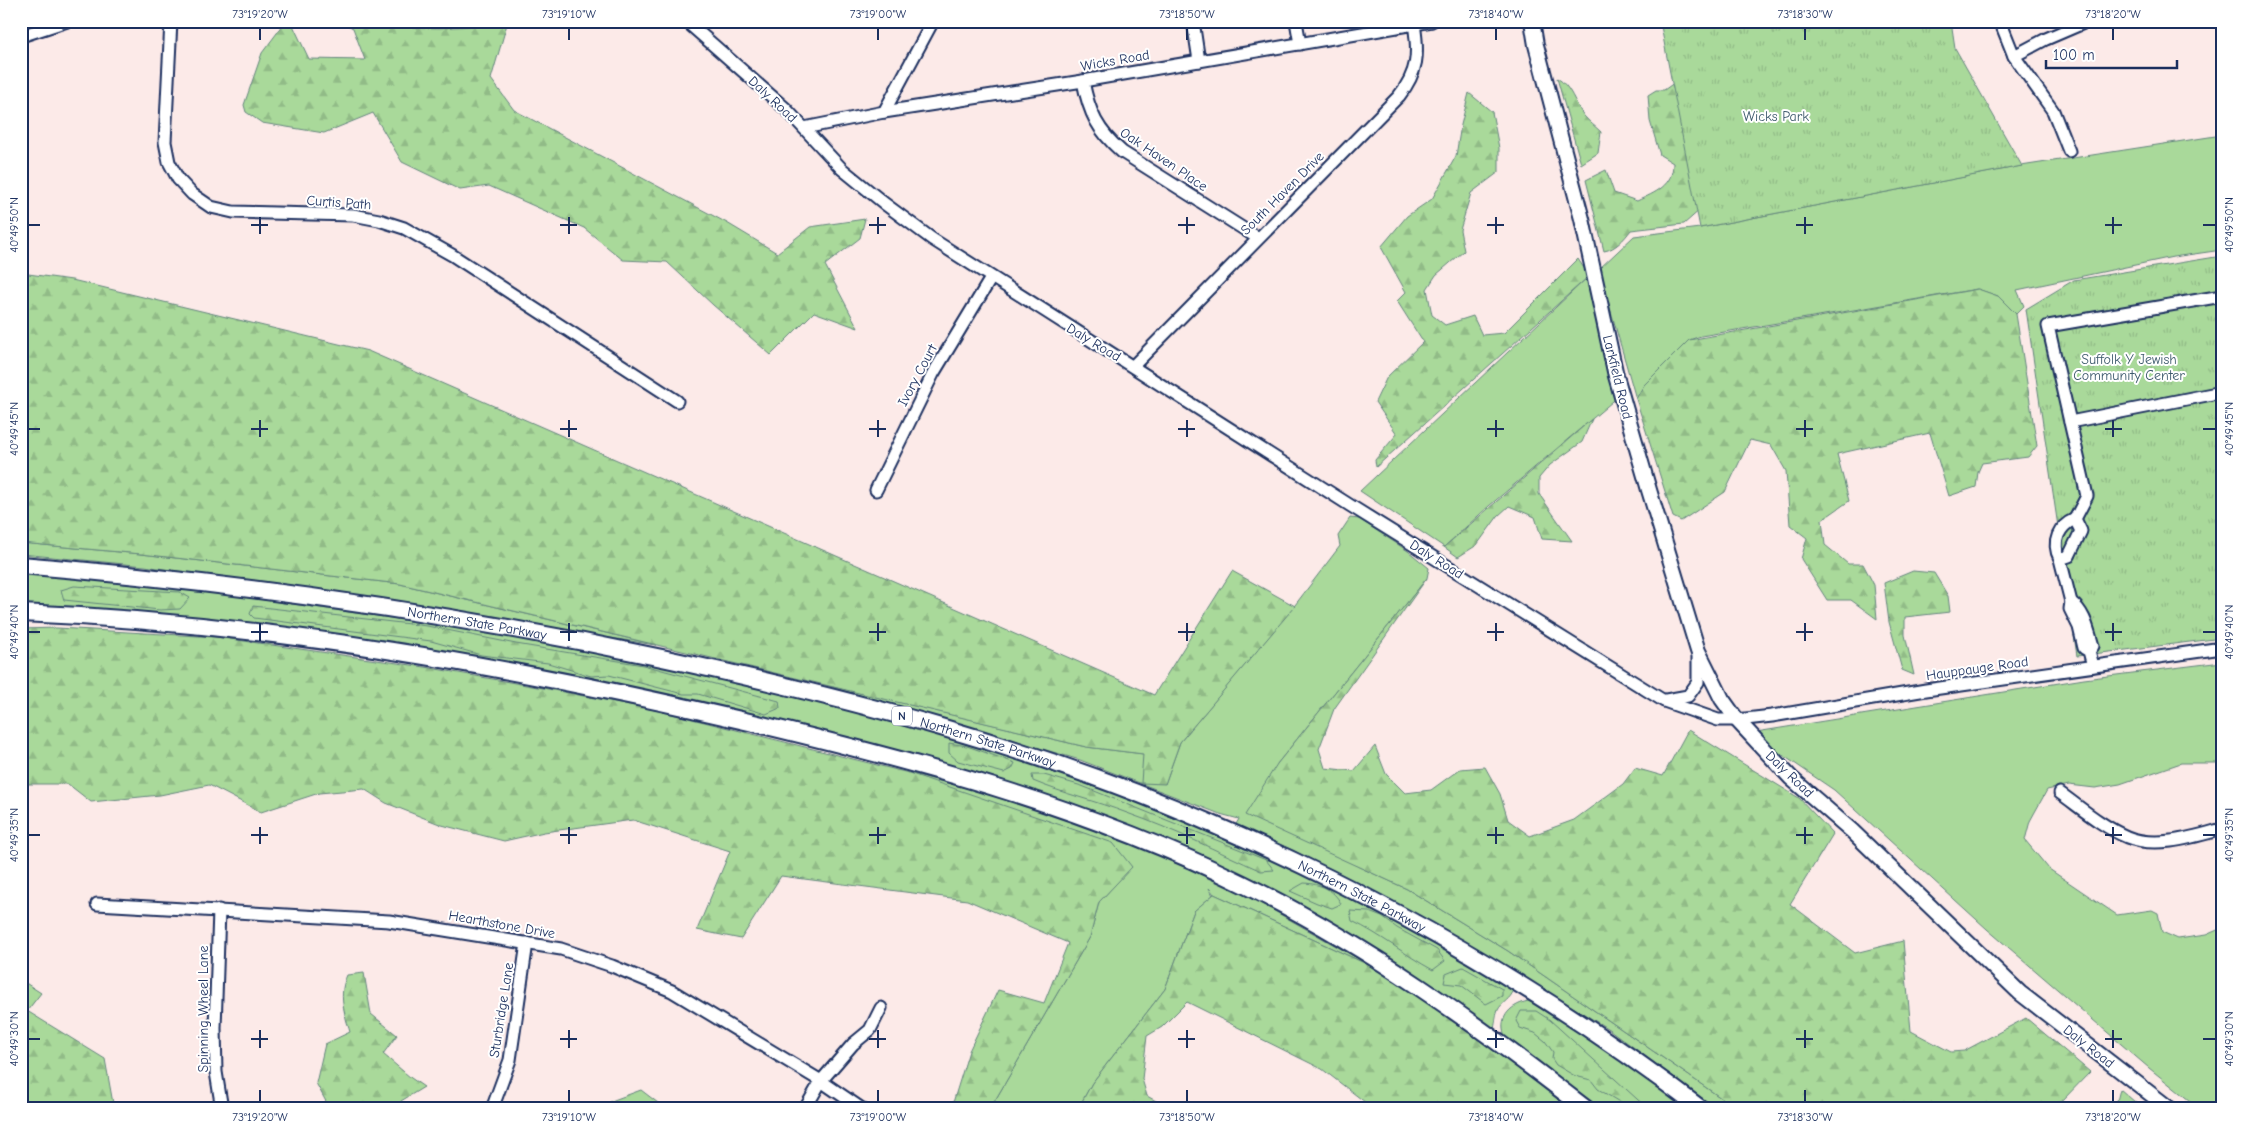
<svg xmlns="http://www.w3.org/2000/svg" width="2243" height="1130" font-family="'Comic Neue',sans-serif">
	<defs>
		<pattern id="forest-firs" width="22" height="20" patternUnits="userSpaceOnUse" patternTransform="scale(1.25)"><rect width="22" height="20" fill="#a9d99a"/><path d="M5 1l3.5 6h-7zM16 11l3.5 6h-7z" fill="#91bb87"/></pattern>
		<pattern id="park-tufts" width="24" height="20" patternUnits="userSpaceOnUse" patternTransform="scale(1.25)"><rect width="24" height="20" fill="#a9d99a"/><path d="M3 7l-1-3M5 7V3M7 7l1-3M15 17l-1-3M17 17v-4M19 17l1-3" fill="none" stroke="#91bb87"/></pattern>
	</defs>
	<rect width="100%" height="100%" fill="#fceae8"/>
	<filter id="ink" filterUnits="userSpaceOnUse"><feTurbulence type="fractalNoise" baseFrequency=".02" numOctaves="2"/><feDisplacementMap in="SourceGraphic" scale="10" xChannelSelector="R" yChannelSelector="G"/><feConvolveMatrix kernelMatrix="1 2 1 2 8 2 1 2 1" color-interpolation-filters="sRGB"/></filter>
	<g filter="url(#ink)">
		<g fill="#a9d99a" stroke="#62847c">
			<polygon points="2222,135 2222,250 2173,257 2017,290 2024,306 2016,314 1998,296 1977,289 1701,336 1689,340 1644,385 1636,399 1599,269 1634,236 1700,228 2021,166"/>
			<polygon points="1589,276 1619,396 1489,506 1444,547 1360,491"/>
			<polygon points="1350,518 1359,519 1408,551 1429,568 1427,578 1277,764 1357,866 1407,889 1508,951 1737,1109 1717,1109 1610,1030 1521,975 1412,913 1293,850 1235,826 1239,819 1220,814 1080,760 815,682 1086,747 1144,754 1165,784 1180,742 1295,605 1340,546 1338,536"/>
			<polygon points="21,543 141,554 400,584 656,645 145,566 21,554"/>
			<path d="M21,574C131,578 240,597 349,612C642,653 934,716 1208,830C1314,875 1418,926 1513,991C1511,999 1502,1002 1498,1010C1495,1017 1496,1024 1493,1031L1328,924L1128,828L542,672L21,610Z"/>
			<polygon points="2222,662 2222,763 2181,763 2120,784 2095,788 2069,785 2047,790 2030,821 2025,840 2049,869 2117,915 2152,910 2158,913 2162,932 2178,939 2206,935 2222,928 2222,1109 2200,1109 2149,1068 1987,929 1834,790 1750,733 2084,679"/>
			<polygon points="909,773 1031,805 1143,848 1241,892 1373,967 1214,894 1209,888 1213,895 1194,911 1165,989 1092,1083 1078,1109 990,1109 1090,937 1099,902 1131,867"/>
			<path d="M1528,1001L1547,1009L1691,1109H1592L1506,1040C1497,1019 1508,1006 1528,1001Z"/>
		</g>
		<g fill="url(#forest-firs)" stroke="#62847c">
			<polygon points="286,21 291,21 309,59 365,60 353,28 340,21 384,21 389,27 439,28 507,24 491,79 514,110 727,223 777,253 810,227 865,219 860,238 825,265 858,328 814,312 771,355 713,305 667,262 623,260 584,228 489,186 460,190 402,162 373,113 324,133 262,123 246,112 244,105 262,53"/>
			<path d="M1557,78C1572,87 1574,103 1584,116C1589,122 1596,127 1601,132L1598,153L1581,164Z"/>
			<path d="M1678,80L1701,209L1684,224L1631,230C1624,239 1616,249 1604,251L1586,180L1606,170L1614,193L1637,201C1656,192 1673,186 1673,163L1660,155L1650,121L1648,95L1656,90H1664Z"/>
			<polygon points="1469,93 1492,112 1499,148 1499,172 1471,193 1460,230 1464,251 1436,275 1427,289 1432,315 1445,325 1473,316 1482,335 1504,333 1578,259 1589,276 1376,467 1375,460 1397,434 1375,402 1387,377 1423,342 1397,301 1406,292 1381,247 1407,216 1432,199 1456,156 1461,125"/>
			<polygon points="21,273 72,280 368,351 1154,695 1232,571 1295,606 1180,742 1165,784 1141,783 1143,754 1086,747 400,584 141,554 21,543"/>
			<polygon points="1978,289 1998,296 2016,314 2037,446 2028,457 1982,463 1978,472 1976,487 1949,496 1930,433 1837,454 1849,501 1822,520 1825,545 1848,564 1863,564 1874,585 1877,619 1851,600 1827,600 1801,559 1807,538 1790,525 1786,471 1771,445 1750,440 1725,492 1681,521 1673,517 1636,399 1644,385 1689,340"/>
			<polygon points="1592,419 1582,442 1550,465 1539,478 1539,494 1572,541 1542,539 1535,517 1509,506 1498,516 1477,545 1458,557 1444,547"/>
			<polygon points="1913,571 1934,573 1948,596 1950,612 1905,617 1905,635 1914,675 1902,670 1889,622 1884,583"/>
			<polygon points="1427,578 1334,709 1319,749 1325,768 1354,771 1375,746 1386,774 1405,793 1431,790 1460,769 1485,767 1500,794 1508,820 1530,836 1574,820 1623,784 1635,768 1663,776 1688,730 1799,798 1833,834 1790,904 1855,953 1903,941 1911,1031 1951,1052 1964,1051 2026,1018 2090,1072 2061,1102 2004,1109 1737,1109 1508,951 1407,889 1245,815 1277,764"/>
			<polygon points="74,586 180,592 190,598 180,609 160,610 64,600 61,590"/>
			<polygon points="253,606 427,626 516,644 643,665 779,701 780,708 766,714 698,694 683,694 609,675 591,676 548,663 481,655 431,641 254,618 250,614"/>
			<polygon points="57,628 216,637 425,667 543,688 660,711 909,773 1113,843 1132,867 1099,902 1090,937 990,1109 951,1109 969,1051 998,990 1044,1003 1068,943 967,900 781,876 741,939 697,930 730,851 633,820 544,832 504,841 442,825 386,803 364,789 319,793 261,812 209,785 160,795 91,802 68,784 21,784 21,629"/>
			<polygon points="949,743 967,746 1015,763 1012,769 1004,773 958,761 949,753"/>
			<path d="M1032,775H1044L1082,786L1266,860L1274,870L1261,871C1217,851 1173,829 1127,813C1096,801 1064,794 1033,781Z"/>
			<path d="M1304,883C1320,884 1334,889 1341,904L1332,908L1317,903L1290,891Z"/>
			<polygon points="1214,894 1373,967 1463,1026 1570,1109 1374,1109 1322,1069 1187,1002 1162,1027 1147,1036 1142,1079 1147,1096 1167,1107 1203,1107 1078,1109 1092,1083 1165,989 1194,911"/>
			<path d="M1350,911L1369,912L1382,917L1397,928L1437,950L1445,961L1433,970C1405,955 1381,935 1352,921Z"/>
			<polygon points="1463,967 1502,989 1502,996 1486,1004 1461,985 1444,983 1446,974"/>
			<path d="M364,973L371,1014L397,1035L383,1054L411,1078L424,1087L401,1101L399,1109H330L316,1083L325,1044L350,1032C344,1012 338,995 347,975Z"/>
			<polygon points="21,980 41,993 27,1011 105,1059 114,1109 21,1109"/>
			<polygon points="1521,1011 1536,1011 1550,1020 1648,1109 1631,1109 1598,1089 1591,1080 1575,1076 1556,1065 1552,1059 1553,1052 1545,1041 1535,1033 1520,1028 1516,1021"/>
			<polygon points="2120,1089 2143,1109 2115,1109"/>
			<polygon points="641,1090 658,1103 657,1109 606,1109 611,1101"/>
		</g>
		<g fill="url(#park-tufts)" stroke="#62847c">
			<polygon points="1660,21 1951,21 1955,48 2022,166 1700,228"/>
			<polygon points="2222,256 2222,638 2077,656 2026,309 2074,280"/>
		</g>
		<g fill="none" stroke-linecap="round" stroke-linejoin="round">
			<g stroke="#1b2f5e" stroke-width="15">
				<g id="minor">
					<polyline points="171,21 165,142 169,162 178,179 192,194 211,207 233,212 353,215 379,220 404,228 452,255 677,401"/>
					<polyline points="686,21 786,109 842,169 885,204 932,239 1351,506 1664,701 1718,720 1737,720 1772,716 1926,690 2222,648"/>
					<polyline points="1193,21 1199,61"/>
					<polyline points="1296,21 1300,44"/>
					<polyline points="2000,21 2014,56 2053,111 2069,151"/>
					<polyline points="21,36 67,21"/>
					<polyline points="2014,56 2046,39 2088,21"/>
					<path d="M1083,81C1089,113 1098,131 1122,152L1258,238"/>
					<polyline points="884,112 933,21"/>
					<polyline points="804,128 884,112 1083,81 1432,21"/>
					<path d="M1133,366L1399,96C1418,72 1419,54 1414,24"/>
					<polyline points="2070,422 2222,392"/>
					<polyline points="876,490 933,374 991,278"/>
					<polyline points="2075,519 2087,496 2048,326 2222,296"/>
					<path d="M2060,559L2069,556L2081,531L2075,519C2059,526 2051,542 2060,559L2071,602"/>
					<path d="M2089,651L2093,646C2088,630 2085,612 2071,602L2070,609L2079,627L2084,648L2089,651L2093,666"/>
					<polyline points="1666,700 1688,696 1698,682 1698,651"/>
					<path d="M2060,793C2081,808 2103,827 2127,837C2156,849 2193,837 2222,829"/>
					<polyline points="97,904 389,921 561,949 612,966 672,991 821,1081 862,1109"/>
					<polyline points="219,910 215,1028 216,1072 222,1109"/>
					<polyline points="492,1109 510,1060 527,943"/>
					<polyline points="805,1109 821,1081 853,1044 870,1030 881,1008"/>
				</g>
			</g>
			<g stroke="#1b2f5e" stroke-width="18">
				<polyline id="major" points="1532,21 1536,45 1582,219 1616,376 1649,490 1698,651 1722,699 1737,720 1791,778 1852,831 2020,993 2170,1109"/>
			</g>
			<g stroke="#1b2f5e" stroke-width="20">
				<g id="highway">
					<path id="s1" d="M21,565C237,583 450,613 662,658C849,698 1036,747 1212,824C1386,899 1550,994 1701,1109"/>
					<path d="M21,613C270,623 516,667 758,724C925,764 1089,808 1243,884C1367,945 1477,1024 1586,1109"/>
				</g>
			</g>
			<use href="#minor" stroke="#fff" stroke-width="11"/>
			<use href="#major" stroke="#fff" stroke-width="14"/>
			<use href="#highway" stroke="#fff" stroke-width="16"/>
		</g>
	</g>
	<path fill="none" stroke="#1b2f5e" stroke-width="2" d="M260,28V40M569,28V40M878,28V40M1187,28V40M1496,28V40M1805,28V40M2113,28V40M260,217V234M569,217V234M878,217V234M1187,217V234M1496,217V234M1805,217V234M2113,217V234M28,225H40M251,225H268M560,225H577M869,225H886M1178,225H1195M1487,225H1504M1796,225H1813M2105,225H2122M2203,225H2216M260,420V437M569,420V437M878,420V437M1187,420V437M1496,420V437M1805,420V437M2113,420V437M28,429H40M251,429H268M560,429H577M869,429H886M1178,429H1195M1487,429H1504M1796,429H1813M2105,429H2122M2203,429H2216M260,623V641M569,623V641M878,623V641M1187,623V641M1496,623V641M1805,623V641M2113,623V641M28,632H40M251,632H268M560,632H577M869,632H886M1178,632H1195M1487,632H1504M1796,632H1813M2105,632H2122M2203,632H2216M260,827V844M569,827V844M878,827V844M1187,827V844M1496,827V844M1805,827V844M2113,827V844M28,835H40M251,835H268M560,835H577M869,835H886M1178,835H1195M1487,835H1504M1796,835H1813M2105,835H2122M2203,835H2216M260,1030V1048M569,1030V1048M878,1030V1048M1187,1030V1048M1496,1030V1048M1805,1030V1048M2113,1030V1048M28,1039H40M251,1039H268M560,1039H577M869,1039H886M1178,1039H1195M1487,1039H1504M1796,1039H1813M2105,1039H2122M2203,1039H2216M260,1090V1102M569,1090V1102M878,1090V1102M1187,1090V1102M1496,1090V1102M1805,1090V1102M2113,1090V1102"/>
	<g text-anchor="middle" stroke-width="4" stroke-linejoin="round" paint-order="stroke">
		<rect fill="#fff" stroke="#5f6d8e" stroke-width="1" x="892" y="706.5" width="20" height="19" rx="4"/>
		<g font-size="12" font-weight="bold" fill="#1b2f5e">
			<text x="902" y="720">N</text>
		</g>
		<g font-size="14" fill="#1b2f5e" stroke="#fff">
			<text transform="translate(1115 60) rotate(-10)" y="5">Wicks Road</text>
			<text transform="translate(773 99) rotate(43)" y="5">Daly Road</text>
			<text transform="translate(1164 159) rotate(34)" y="5">Oak Haven Place</text>
			<text transform="translate(1282 193) rotate(-45)" y="5">South Haven Drive</text>
			<text transform="translate(339 202) rotate(4)" y="5">Curtis Path</text>
			<text transform="translate(1094 342) rotate(31)" y="5">Daly Road</text>
			<text transform="translate(917 375) rotate(-62)" y="5">Ivory Court</text>
			<text transform="translate(1618 377) rotate(76)" y="5">Larkfield Road</text>
			<text transform="translate(1437 559) rotate(32)" y="5">Daly Road</text>
			<text dy="5" stroke="none"><textPath href="#s1" startOffset="460">Northern State Parkway</textPath></text>
			<text transform="translate(1977 668) rotate(-8)" y="5">Hauppauge Road</text>
			<text dy="5" stroke="none"><textPath href="#s1" startOffset="985">Northern State Parkway</textPath></text>
			<text transform="translate(1790 774) rotate(44)" y="5">Daly Road</text>
			<text dy="5" stroke="none"><textPath href="#s1" startOffset="1390">Northern State Parkway</textPath></text>
			<text transform="translate(502 924) rotate(10)" y="5">Hearthstone Drive</text>
			<text transform="translate(203 1009) rotate(-90)" y="5">Spinning Wheel Lane</text>
			<text transform="translate(501 1010) rotate(-81)" y="5">Sturbridge Lane</text>
			<text transform="translate(2089 1046) rotate(38)" y="5">Daly Road</text>
		</g>
		<g font-size="14" fill="#3e5a6d" stroke="#fff">
			<text x="1776" y="121">Wicks Park</text>
			<text x="2129" y="364">Suffolk Y Jewish<tspan x="2129" dy="16">Community Center</tspan></text>
		</g>
	</g>
	<rect width="2243" height="1130" fill="none" stroke="#fff" stroke-width="55"/>
	<path d="M2046 60v8h131v-8" fill="none" stroke="#1b2f5e" stroke-width="2.5"/>
	<text x="2053" y="60" font-size="15" fill="#1b2f5e" stroke="#ffffff" stroke-width="4" paint-order="stroke">100 m</text>
	<rect x="28" y="28" width="2188" height="1074" fill="none" stroke="#1b2f5e" stroke-width="2"/>
	<g font-size="12" text-anchor="middle" fill="#1b2f5e">
		<text x="260" y="18">73°19'20"W</text>
		<text x="569" y="18">73°19'10"W</text>
		<text x="878" y="18">73°19'00"W</text>
		<text x="1187" y="18">73°18'50"W</text>
		<text x="1496" y="18">73°18'40"W</text>
		<text x="1805" y="18">73°18'30"W</text>
		<text x="2113" y="18">73°18'20"W</text>
		<text transform="translate(14 225) rotate(-90)" y="4">40°49'50"N</text>
		<text transform="translate(2229 225) rotate(-90)" y="4">40°49'50"N</text>
		<text transform="translate(14 429) rotate(-90)" y="4">40°49'45"N</text>
		<text transform="translate(2229 429) rotate(-90)" y="4">40°49'45"N</text>
		<text transform="translate(14 632) rotate(-90)" y="4">40°49'40"N</text>
		<text transform="translate(2229 632) rotate(-90)" y="4">40°49'40"N</text>
		<text transform="translate(14 835) rotate(-90)" y="4">40°49'35"N</text>
		<text transform="translate(2229 835) rotate(-90)" y="4">40°49'35"N</text>
		<text transform="translate(14 1039) rotate(-90)" y="4">40°49'30"N</text>
		<text transform="translate(2229 1039) rotate(-90)" y="4">40°49'30"N</text>
		<text x="260" y="1121">73°19'20"W</text>
		<text x="569" y="1121">73°19'10"W</text>
		<text x="878" y="1121">73°19'00"W</text>
		<text x="1187" y="1121">73°18'50"W</text>
		<text x="1496" y="1121">73°18'40"W</text>
		<text x="1805" y="1121">73°18'30"W</text>
		<text x="2113" y="1121">73°18'20"W</text>
	</g>
</svg>
